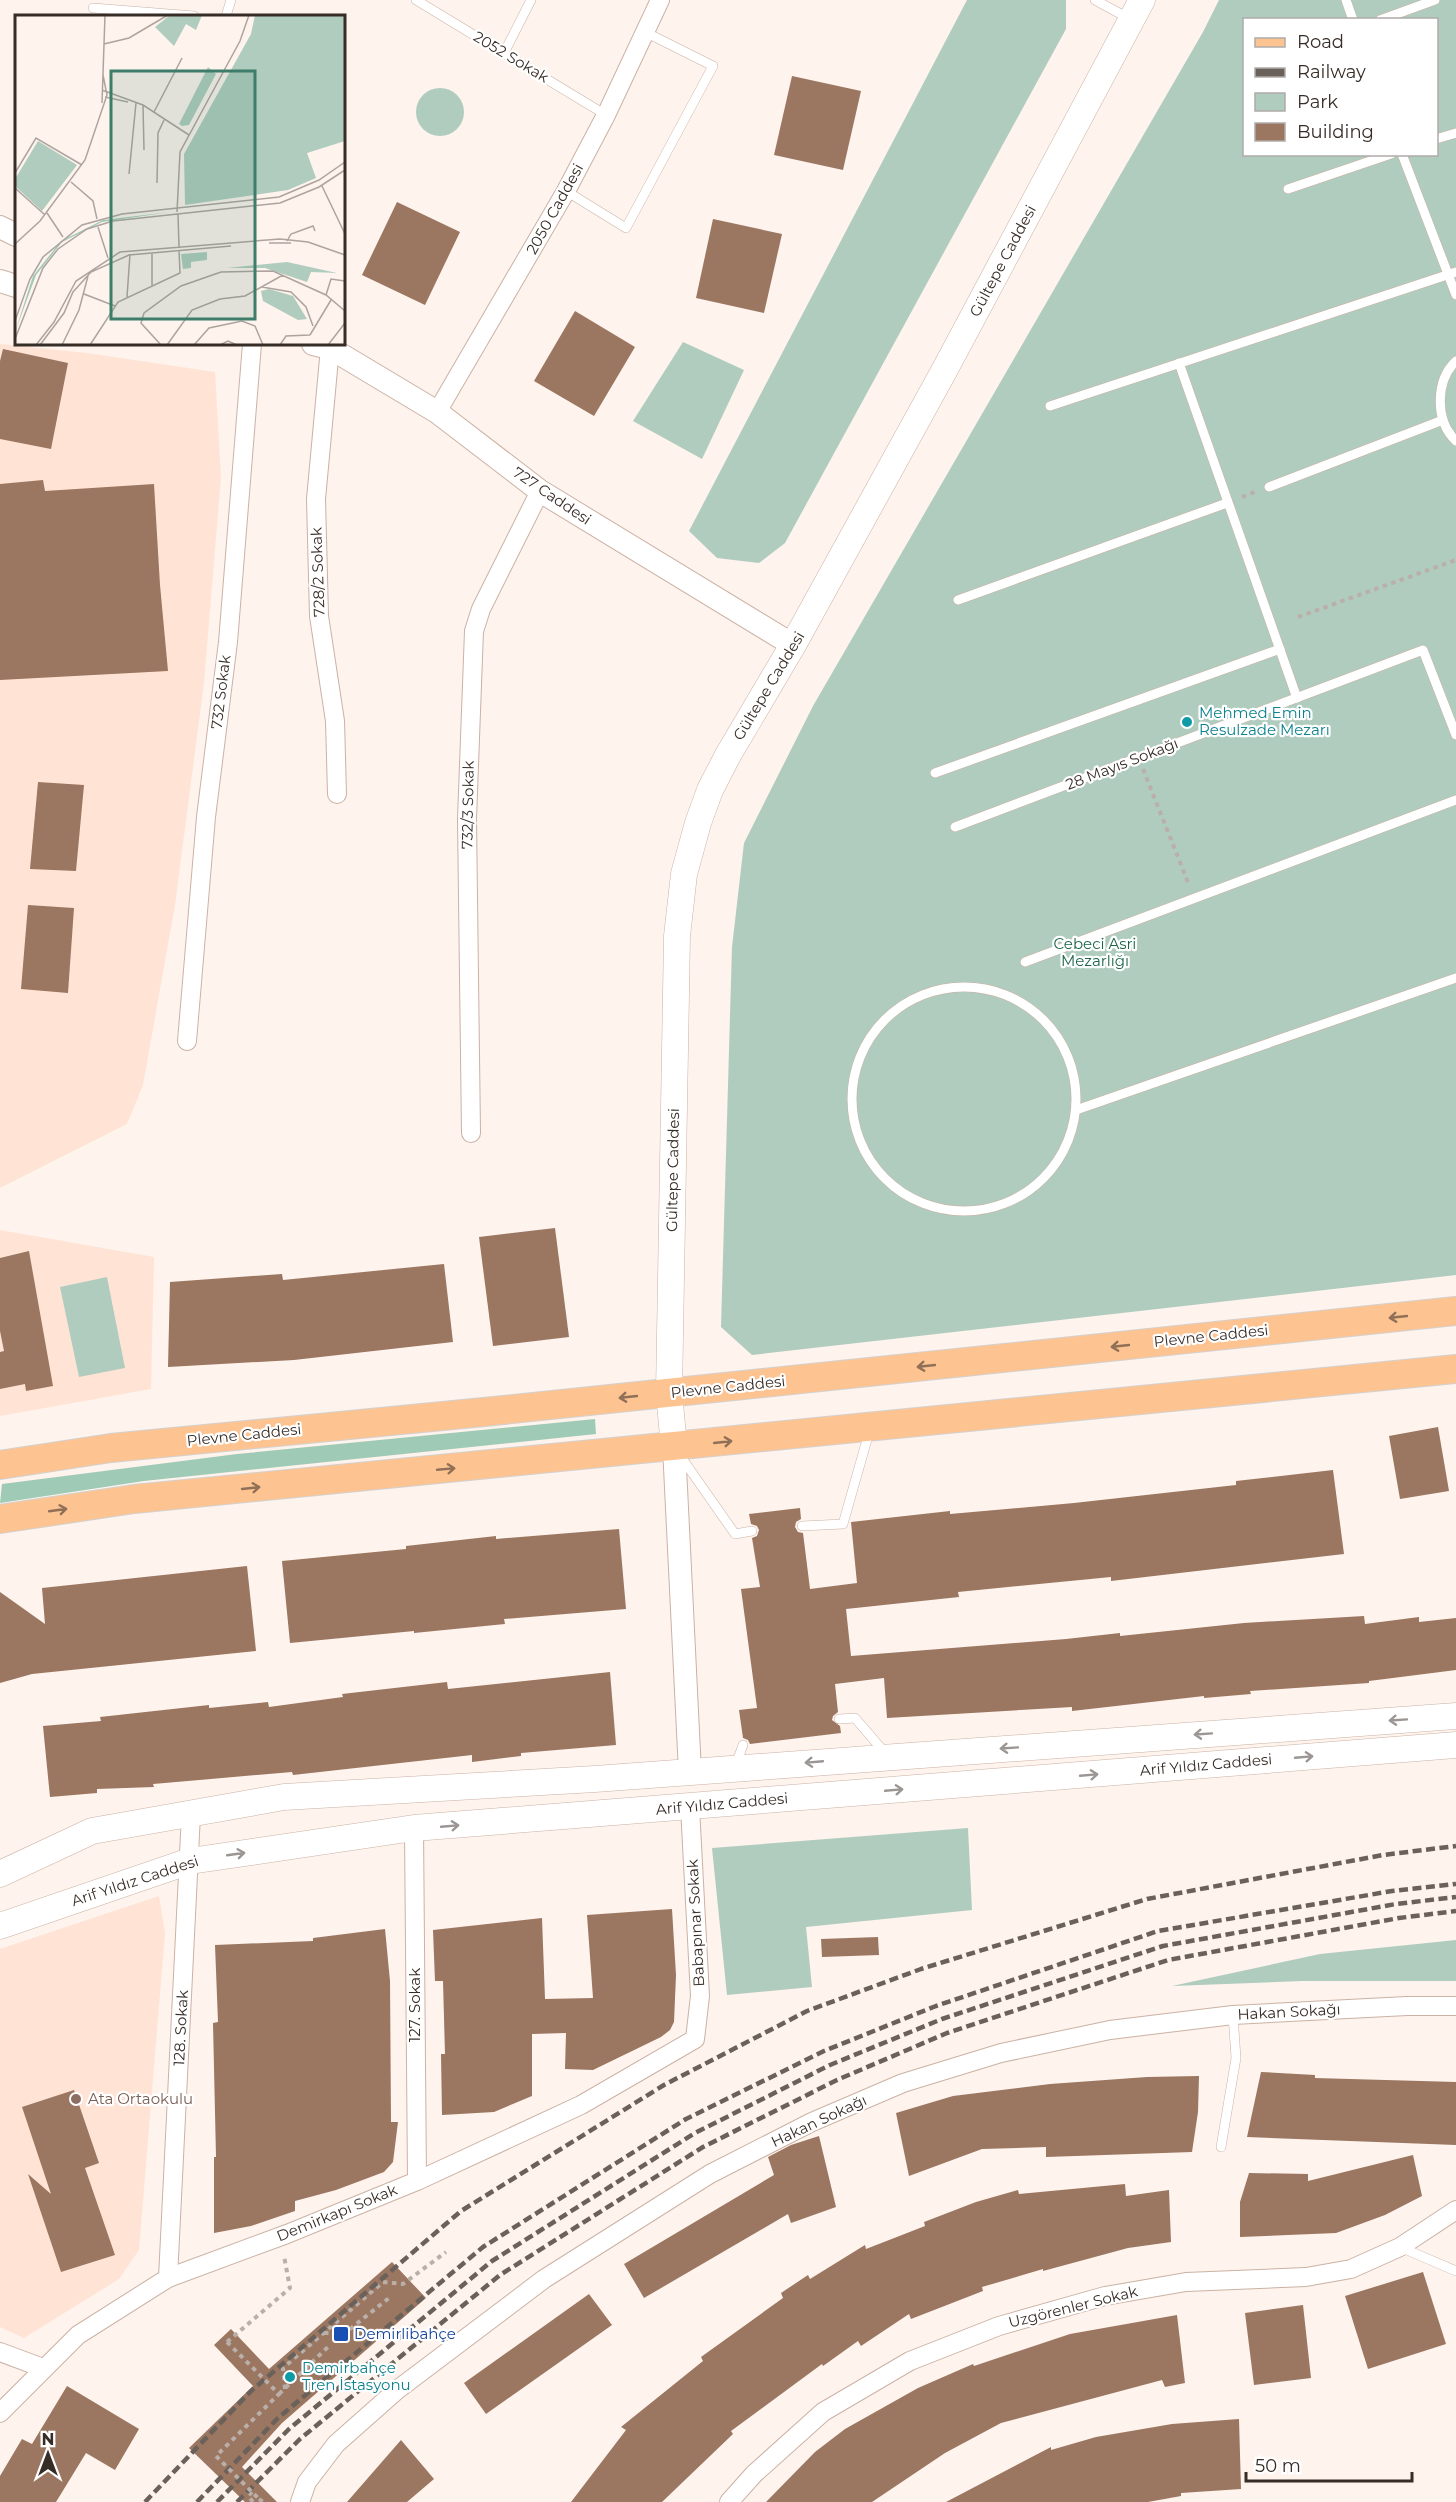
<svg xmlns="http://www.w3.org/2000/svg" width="1456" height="2502" font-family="Montserrat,sans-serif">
	<rect width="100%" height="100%" fill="#fef3ed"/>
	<g fill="#ffe4d5">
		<polygon points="0,344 87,353 215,372 221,477 204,683 175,905 143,1085 127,1124 0,1188"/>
		<polygon points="0,1230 154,1257 151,1389 0,1416"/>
		<polygon points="159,1896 165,1933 139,2250 119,2279 24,2338 0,2327 0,1949"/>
	</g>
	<g fill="#b0ccbe" fill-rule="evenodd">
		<polygon points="967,0 1066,0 1066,29 785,543 759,563 717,558 689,531"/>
		<path d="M1219,0H1456V1275L752,1355L721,1327L732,947L744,843L813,706L1203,32ZM1244,20H1436V154H1244Z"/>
		<circle cx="440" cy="112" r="24"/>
		<polygon points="683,342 744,370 702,459 633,421"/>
		<polygon points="107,1277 125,1368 79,1377 60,1287"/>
		<polygon points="968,1828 972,1910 806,1927 812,1987 727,1995 712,1848"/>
		<polygon points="1456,1940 1456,1981 1302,1981 1172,1986 1320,1954"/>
	</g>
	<polygon fill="#9fcbb6" points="595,1419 596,1434 144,1481 0,1503 2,1484 237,1454"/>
	<g fill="#9b7661">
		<polygon points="792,76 861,91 843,170 774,155"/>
		<polygon points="397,202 460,232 425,305 362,275"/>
		<polygon points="713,219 782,234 764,313 696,298"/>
		<polygon points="575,311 635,347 594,416 534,381"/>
		<polygon points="3,349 68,363 51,449 0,439 0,361"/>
		<polygon points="43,480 45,491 154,484 160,585 168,671 0,680 0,484"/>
		<polygon points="38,782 84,785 76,871 30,869"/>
		<polygon points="28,905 74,908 68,993 21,989"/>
		<polygon points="555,1228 569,1337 493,1346 479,1237"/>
		<polygon points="29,1251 53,1386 26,1391 25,1384 0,1389 0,1352 4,1351 0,1331 0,1258"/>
		<polygon points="444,1264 453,1342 294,1360 168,1367 170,1282 282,1274 283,1280"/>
		<polygon points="1438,1427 1449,1491 1400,1499 1389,1436"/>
		<polygon points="1333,1470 1344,1554 1111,1581 1111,1577 958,1592 959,1597 846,1609 851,1656 1066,1639 1120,1633 1120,1636 1244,1623 1364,1616 1365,1624 1419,1617 1419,1622 1456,1618 1456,1670 1369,1681 1369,1683 1250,1691 1251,1694 1204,1698 1204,1696 1072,1711 1072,1707 887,1718 884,1678 835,1684 838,1712 833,1716 832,1720 840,1726 841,1733 750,1744 748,1740 743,1738 739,1710 757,1708 741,1589 760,1587 752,1538 757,1536 759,1530 757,1526 751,1524 749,1514 800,1508 801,1519 796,1522 795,1527 798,1532 803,1533 810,1589 857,1583 851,1522 950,1511 950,1514 1074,1503 1236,1485 1236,1481"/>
		<polygon points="619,1529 626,1609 504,1619 505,1624 414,1633 414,1631 290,1643 282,1561 406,1549 406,1546 496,1536 496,1539"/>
		<polygon points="247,1566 256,1651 32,1674 0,1683 0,1592 45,1624 42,1588"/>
		<polygon points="610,1672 616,1745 521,1753 521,1756 472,1762 472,1755 293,1775 292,1772 153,1784 154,1787 97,1789 97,1793 50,1797 43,1726 101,1721 100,1717 209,1705 209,1708 268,1702 269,1707 343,1697 342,1694 447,1682 448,1689"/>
		<polygon points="672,1909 676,1975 674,2022 670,2030 661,2037 593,2070 565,2069 566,2033 532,2034 532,2096 494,2112 442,2115 441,2054 445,2054 443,1981 435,1981 433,1930 542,1918 545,1999 593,1998 587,1915"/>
		<polygon points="385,1929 390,1981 391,2122 398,2122 393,2162 384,2172 336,2190 295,2201 295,2211 251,2226 214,2233 214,2157 216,2157 213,2023 218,2022 215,1945 313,1941 313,1938"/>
		<polygon points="878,1937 879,1955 822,1957 821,1939"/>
		<polygon points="1261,2072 1315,2075 1315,2078 1456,2082 1456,2145 1247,2137"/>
		<polygon points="1199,2076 1198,2112 1192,2152 1046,2157 1046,2147 982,2149 909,2176 896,2113 953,2096 1050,2084 1147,2077"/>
		<polygon points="74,2090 99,2163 85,2168 115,2255 61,2272 28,2174 51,2194 22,2107"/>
		<polygon points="819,2136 836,2207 791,2223 788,2214 644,2298 624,2264 774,2175 768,2157 791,2145"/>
		<polygon points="1413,2155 1422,2196 1385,2215 1336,2233 1240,2237 1240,2202 1249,2173 1308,2174 1308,2181"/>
		<polygon points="1125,2184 1126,2196 1169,2190 1171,2242 1128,2248 1043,2271 1043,2269 982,2287 983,2291 911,2319 909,2314 861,2346 858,2341 823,2366 822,2364 731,2431 733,2434 662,2502 571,2502 626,2430 621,2427 703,2361 701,2357 783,2298 781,2293 808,2275 810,2279 865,2245 866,2249 925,2226 924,2222 976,2202 1018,2190 1019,2194"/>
		<polygon points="392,2262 426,2298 282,2423 242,2467 277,2502 245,2502 189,2448 253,2386 214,2345 231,2329 269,2369"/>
		<polygon points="1423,2272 1446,2344 1368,2369 1345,2296"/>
		<polygon points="589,2294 612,2325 486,2414 464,2383"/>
		<polygon points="1303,2305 1311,2378 1254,2385 1245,2313"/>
		<polygon points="1177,2315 1185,2383 1165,2387 1162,2380 1001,2423 945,2453 872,2502 766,2502 815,2452 845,2429 918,2388 973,2364 974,2366 1070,2334"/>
		<polygon points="67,2386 139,2429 115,2470 86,2453 56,2502 0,2502 0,2476 22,2439 32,2444"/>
		<polygon points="1239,2419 1241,2489 1181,2493 1181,2496 1148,2502 946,2502 1051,2447 1051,2450 1096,2437 1172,2424"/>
		<polygon points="401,2440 434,2479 407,2502 347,2502"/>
	</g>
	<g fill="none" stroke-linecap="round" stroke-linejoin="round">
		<g stroke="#cbb2a4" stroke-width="10">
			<g id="service">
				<polyline points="416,0 606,115"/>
				<polyline points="1095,0 1130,19"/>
				<polyline points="1346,0 1353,20"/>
				<polyline points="93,8 194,16"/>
				<polyline points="226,16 231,0"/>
				<polyline points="1380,20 1435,0"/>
				<polyline points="504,53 531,0"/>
				<polyline points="1436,139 1456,133"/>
				<polyline points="1402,154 1456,295"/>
				<polyline points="1288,189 1391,154"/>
				<polyline points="566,191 626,228 713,66 645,32"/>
				<path d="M1456,361C1435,381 1435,421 1456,441"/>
				<polyline points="1179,363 1297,698"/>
				<polyline points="1050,406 1456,272"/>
				<polyline points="1269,487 1443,420"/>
				<polyline points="958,600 1227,503"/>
				<polyline points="935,773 1280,649"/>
				<polyline points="955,827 1423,650 1456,735"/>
				<polyline points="1025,962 1456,800"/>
				<circle cx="964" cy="1099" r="112"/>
				<polyline points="1076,1110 1456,978"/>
				<polyline points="679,1454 735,1534 752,1531"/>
				<polyline points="802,1526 843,1524 870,1429"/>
				<polyline points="839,1719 855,1718 886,1754"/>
				<polyline points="735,1767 743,1745"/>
				<polyline points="1221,2147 1236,2058 1233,2015"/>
				<polyline points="1400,2247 1456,2271"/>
			</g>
		</g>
		<g stroke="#cbb2a4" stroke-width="20">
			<g id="minor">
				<polyline points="330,348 316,499 319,616 335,721 337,794"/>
				<polyline points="437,412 566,191 606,115 660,0"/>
				<polyline points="187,1041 206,817 228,642 252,344"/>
				<polyline points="471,1133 467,819 474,631 481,609 540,491"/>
				<polyline points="414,1828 417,2181"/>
				<polyline points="168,2278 191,1814"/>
				<polyline points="0,2352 43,2368"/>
				<polyline points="0,2413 78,2335 168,2278 287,2234 417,2181 581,2105 695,2039 700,1996 690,1807"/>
				<polyline points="300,2502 307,2482 336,2444 397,2390 544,2279 710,2174 812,2122 903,2083 1001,2053 1110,2030 1233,2015 1407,2006 1456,2006"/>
				<polyline points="729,2502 754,2474 823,2412 910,2361 999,2326 1105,2296 1186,2282 1306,2277 1351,2269 1400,2247 1456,2210"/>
			</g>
		</g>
		<g stroke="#cbb2a4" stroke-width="24">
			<g id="tertiary">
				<polyline points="0,227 16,235"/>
				<polyline points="0,281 16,286"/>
				<polyline points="313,344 330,348 437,412 540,491 793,645"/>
				<polyline points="674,1447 690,1772"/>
			</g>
		</g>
		<g stroke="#cbb2a4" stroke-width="27">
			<g id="secondary">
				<polyline points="674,1447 669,1393 677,936 684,874 698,823 710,790 728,755 793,645 944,371 1142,0"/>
				<polyline points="0,1874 92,1831 284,1797 595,1779 1456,1716"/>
				<polyline points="0,1926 190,1861 414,1828 1456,1745"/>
			</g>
		</g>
		<g stroke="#d3d1cf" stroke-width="30">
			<g id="primary">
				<polyline points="0,1465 111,1448 484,1412 1456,1311"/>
				<polyline points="0,1519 134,1499 1456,1369"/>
			</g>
		</g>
		<g stroke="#baafa9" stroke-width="4" stroke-dasharray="4.5 4.5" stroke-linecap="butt">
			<polyline points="1242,497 1257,491"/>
			<polyline points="1298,617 1456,560"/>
			<polyline points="1143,769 1189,885"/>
			<polyline points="324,2333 345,2333 389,2298"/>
			<polyline points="227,2342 290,2288 284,2256"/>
			<polyline points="285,2389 283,2368 383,2282 403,2284 446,2252"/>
			<polyline points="279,2394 328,2347"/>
			<polyline points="252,2492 248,2496 253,2502"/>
			<polyline points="259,2499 263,2502"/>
		</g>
		<use href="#service" stroke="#fff" stroke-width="9"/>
		<use href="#minor" stroke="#fff" stroke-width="18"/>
		<use href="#tertiary" stroke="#fff" stroke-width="22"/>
		<use href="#secondary" stroke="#fff" stroke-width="26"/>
		<use href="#primary" stroke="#fdc391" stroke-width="28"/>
		<g stroke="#6b615b" stroke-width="4.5" stroke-dasharray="9 4.5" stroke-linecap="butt">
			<polyline points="145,2502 251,2391 461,2211 664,2085 807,2011 921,1969 1147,1899 1383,1855 1456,1846"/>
			<polyline points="197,2502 278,2418 483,2247 686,2119 824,2051 936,2006 1158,1931 1392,1891 1456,1884"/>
			<polyline points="217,2502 289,2429 492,2261 695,2133 830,2065 942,2019 1163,1946 1396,1904 1456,1897"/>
			<polyline points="237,2502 300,2439 500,2275 703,2147 837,2080 947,2033 1168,1960 1399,1918 1456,1911"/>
		</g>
		<polyline stroke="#baafa9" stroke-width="4" stroke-dasharray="4.5 4.5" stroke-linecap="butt" points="227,2342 279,2394 216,2456 259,2499"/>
	</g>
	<defs><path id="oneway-shaft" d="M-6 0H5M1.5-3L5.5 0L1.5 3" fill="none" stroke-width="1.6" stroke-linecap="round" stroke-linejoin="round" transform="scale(1.5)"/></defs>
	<g stroke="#907057">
		<use href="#oneway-shaft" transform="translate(1398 1317) rotate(174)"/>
		<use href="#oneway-shaft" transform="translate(1120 1346) rotate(174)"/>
		<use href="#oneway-shaft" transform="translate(926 1366) rotate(174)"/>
		<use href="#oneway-shaft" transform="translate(628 1397) rotate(174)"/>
		<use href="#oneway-shaft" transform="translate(723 1442) rotate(-6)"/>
		<use href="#oneway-shaft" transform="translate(446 1469) rotate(-5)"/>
		<use href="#oneway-shaft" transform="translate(251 1488) rotate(-6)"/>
		<use href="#oneway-shaft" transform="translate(58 1510) rotate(-8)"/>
	</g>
	<g stroke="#9b9693">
		<use href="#oneway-shaft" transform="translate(1398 1720) rotate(176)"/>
		<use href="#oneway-shaft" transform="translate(1203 1734) rotate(176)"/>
		<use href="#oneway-shaft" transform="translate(1009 1748) rotate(176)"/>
		<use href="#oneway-shaft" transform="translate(1304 1757) rotate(-5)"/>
		<use href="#oneway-shaft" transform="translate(814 1762) rotate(175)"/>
		<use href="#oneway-shaft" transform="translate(1089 1775) rotate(-5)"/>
		<use href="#oneway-shaft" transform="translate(894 1790) rotate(-5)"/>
		<use href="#oneway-shaft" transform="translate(450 1826) rotate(-5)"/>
		<use href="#oneway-shaft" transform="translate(236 1854) rotate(-8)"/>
	</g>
	<g fill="#0f9aa8" stroke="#fff" stroke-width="2">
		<circle cx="1187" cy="722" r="6"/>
		<circle cx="290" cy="2377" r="6"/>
	</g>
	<circle fill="#8d6e63" stroke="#fff" stroke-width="2" cx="76" cy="2099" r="6"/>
	<rect fill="#1a4fb4" stroke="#fff" stroke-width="2" x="333" y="2326" width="16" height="16" rx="3"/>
	<g text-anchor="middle" stroke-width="4.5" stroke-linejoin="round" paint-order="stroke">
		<g font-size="15" fill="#372d27" stroke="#fff">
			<text transform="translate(511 57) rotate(31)" y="5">2052 Sokak</text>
			<text transform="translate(555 209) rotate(-61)" y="5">2050 Caddesi</text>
			<text transform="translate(1003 261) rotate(-62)" y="5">Gültepe Caddesi</text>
			<text transform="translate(552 496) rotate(34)" y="5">727 Caddesi</text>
			<text transform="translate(318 572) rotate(-92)" y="5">728/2 Sokak</text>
			<text transform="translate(769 686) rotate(-59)" y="5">Gültepe Caddesi</text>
			<text transform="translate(221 692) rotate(-83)" y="5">732 Sokak</text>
			<text transform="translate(1122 764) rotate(-21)" y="5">28 Mayıs Sokağı</text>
			<text transform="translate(468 805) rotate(-89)" y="5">732/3 Sokak</text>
			<text transform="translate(673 1170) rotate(-89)" y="5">Gültepe Caddesi</text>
			<text transform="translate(1211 1336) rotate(-6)" y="5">Plevne Caddesi</text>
			<text transform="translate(728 1387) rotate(-6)" y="5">Plevne Caddesi</text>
			<text transform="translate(244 1435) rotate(-6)" y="5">Plevne Caddesi</text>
			<text transform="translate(1206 1765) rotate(-5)" y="5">Arif Yıldız Caddesi</text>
			<text transform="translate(722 1804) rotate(-5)" y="5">Arif Yıldız Caddesi</text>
			<text transform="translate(135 1881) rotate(-18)" y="5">Arif Yıldız Caddesi</text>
			<text transform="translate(696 1923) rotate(-93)" y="5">Babapınar Sokak</text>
			<text transform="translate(415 2005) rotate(-90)" y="5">127. Sokak</text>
			<text transform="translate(1289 2012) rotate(-3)" y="5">Hakan Sokağı</text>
			<text transform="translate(181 2028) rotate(-87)" y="5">128. Sokak</text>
			<text transform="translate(819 2121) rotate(-25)" y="5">Hakan Sokağı</text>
			<text transform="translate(337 2213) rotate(-22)" y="5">Demirkapı Sokak</text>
			<text transform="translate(1073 2307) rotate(-14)" y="5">Uzgörenler Sokak</text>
		</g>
		<g font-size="15" fill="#0d838f" stroke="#fff" text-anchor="start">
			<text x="1199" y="718">Mehmed Emin<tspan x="1199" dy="17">Resulzade Mezarı</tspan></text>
			<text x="302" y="2373">Demirbahçe<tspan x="302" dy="17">Tren İstasyonu</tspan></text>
		</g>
		<g font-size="15" fill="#1c674b" stroke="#fff">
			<text x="1095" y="949">Cebeci Asri<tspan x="1095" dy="17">Mezarlığı</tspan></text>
		</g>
		<g font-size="15" fill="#785e54" stroke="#fff" text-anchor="start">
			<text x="88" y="2104">Ata Ortaokulu</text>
		</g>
		<g font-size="15" fill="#164399" stroke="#fff" text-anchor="start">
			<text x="354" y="2339">Demirlibahçe</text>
		</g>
	</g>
	<g transform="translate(15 15)">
		<rect width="330" height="330" fill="#fef3ed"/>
		<path d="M155,0H187L181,15L171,9L159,31L140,12ZM240,0H330V126L292,138L301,163L273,175L170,190L169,139L236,19ZM193,52L201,59L174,110L167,111L164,109ZM23,126L62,150L27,196L0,171V164ZM192,237V245L176,247V253L168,254L166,239ZM272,247L322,258L296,257L292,267L250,253H212ZM254,274L278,281L292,304L283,305L248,286L246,276Z" fill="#b0ccbe"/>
		<path d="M155,197L87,207L47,227L21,260L0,317L18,261L46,226L88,205Z" fill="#9fcbb6"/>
		<path fill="none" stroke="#aea49e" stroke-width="1.5" d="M89,29L114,23L153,0M87,75L128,90L174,120M90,82L113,87M87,88L90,0M128,90L129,135M139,97L167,43M0,158L21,123L67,150M114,159L121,88M56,167L78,186L82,204M142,168L143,118L149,105M307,171L330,219M0,173L30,200M162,197L165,137L225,26L234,0M32,198L48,222M163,199L164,232M83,212L93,243M272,226L276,219L298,211L300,216M254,228H276M0,229L25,206L70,145L92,80L88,60M137,239V271M247,272L276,277L291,292L298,311M69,279L100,291M311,280L316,264L330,266M112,282L115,239M0,306L15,264L28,242L67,210L107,199L264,182L304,165L330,147M295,320L316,285M0,324L28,253L43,234L72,214L98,206L265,188L304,172L330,155M21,330L39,307L61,266L105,237L265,224L293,227L330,240M25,330L49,298L58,277L76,257L114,240L216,231M47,330L64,295L73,261M75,330L103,287L165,258L164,235M146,330L126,308L129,298L166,271L206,257L258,256L311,280L330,296M152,330L177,295L205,284L230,281L268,260M179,330L194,313L227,306L240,311L248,330M205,330L213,326L222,330M265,330L271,321L295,320M313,330L330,308"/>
		<path fill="#3d7d6a" fill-opacity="0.15" stroke="#3d7d6a" stroke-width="3" d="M96,56H240V304H96Z"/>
		<rect width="330" height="330" fill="none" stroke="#372d27" stroke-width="3"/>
	</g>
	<rect x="1243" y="18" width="195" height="138" fill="#ffffff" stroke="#afaba9" stroke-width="1.5"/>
	<rect x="1255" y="38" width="30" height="9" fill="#fdc391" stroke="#afaba9" stroke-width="1.5"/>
	<text x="1297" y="48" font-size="18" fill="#372d27">Road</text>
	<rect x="1255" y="68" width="30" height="9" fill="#6b615b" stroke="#afaba9" stroke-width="1.5"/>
	<text x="1297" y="78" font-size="18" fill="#372d27">Railway</text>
	<rect x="1255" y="93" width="30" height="18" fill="#b0ccbe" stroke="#afaba9" stroke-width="1.5"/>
	<text x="1297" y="108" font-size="18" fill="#372d27">Park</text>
	<rect x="1255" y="123" width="30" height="18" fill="#9b7661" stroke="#afaba9" stroke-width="1.5"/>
	<text x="1297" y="138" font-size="18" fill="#372d27">Building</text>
	<g transform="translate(48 2454)" stroke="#ffffff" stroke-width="4.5" paint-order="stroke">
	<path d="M0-4.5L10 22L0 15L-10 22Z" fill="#372d27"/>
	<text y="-9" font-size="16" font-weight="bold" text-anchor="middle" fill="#372d27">N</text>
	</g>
	<path d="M1246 2472v9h166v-9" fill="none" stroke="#372d27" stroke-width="3"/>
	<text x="1255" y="2472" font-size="18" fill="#372d27" stroke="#ffffff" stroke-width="4.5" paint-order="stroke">50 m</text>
</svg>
